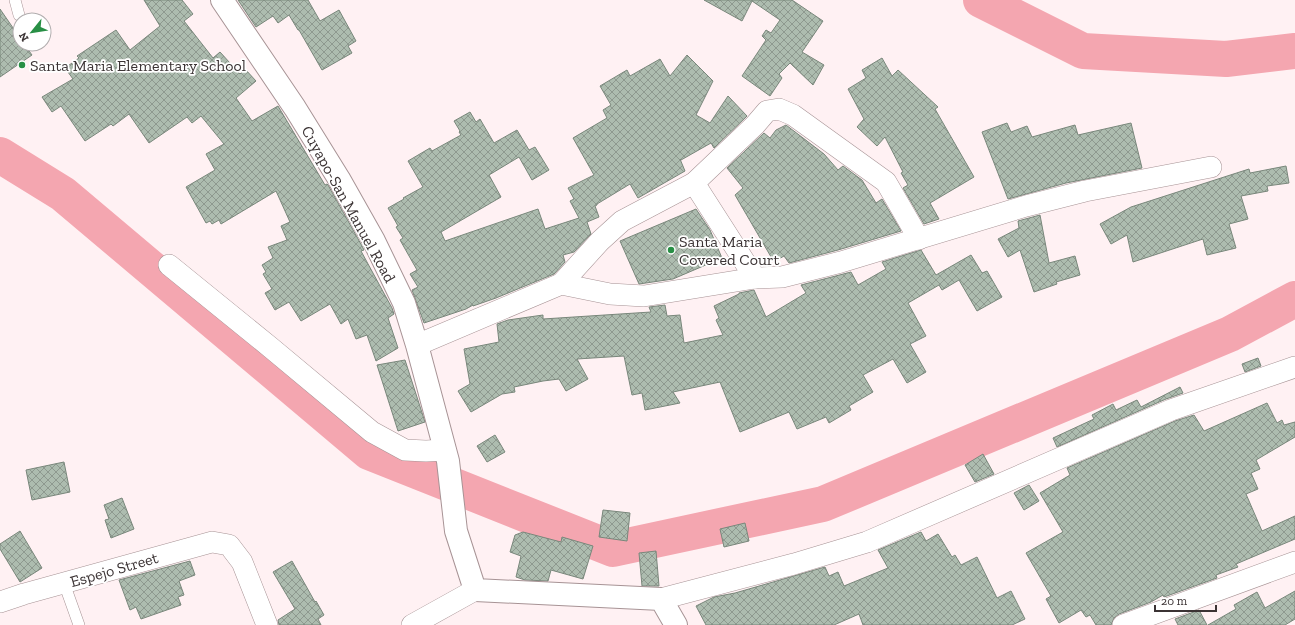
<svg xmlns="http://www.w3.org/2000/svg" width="1295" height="625" font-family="'Zilla Slab',serif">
	<defs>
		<pattern id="building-cross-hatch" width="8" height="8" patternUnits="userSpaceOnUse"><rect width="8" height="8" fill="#adbcaf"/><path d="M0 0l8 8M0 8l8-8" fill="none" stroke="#8e998f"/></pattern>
	</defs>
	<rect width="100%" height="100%" fill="#fff1f3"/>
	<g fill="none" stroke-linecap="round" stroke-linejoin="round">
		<g stroke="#f4a6b0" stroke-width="36">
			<polyline points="981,0 1083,51 1226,59 1295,51"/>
			<polyline points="0,155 63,194 369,452 613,549 823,504 1230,334 1295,299"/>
		</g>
	</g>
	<g fill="url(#building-cross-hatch)" stroke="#79877b">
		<polygon points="144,0 182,0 193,14 184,21 213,58 220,52 240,74 245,69 256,81 236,98 252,121 278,106 325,185 327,184 328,185 362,246 364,250 361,251 392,308 394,314 388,318 398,348 376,361 367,335 356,339 348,319 341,324 330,304 301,321 289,302 275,310 265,293 272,289 263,274 266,272 262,265 273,258 268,247 287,240 281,226 290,222 276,191 221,224 219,220 212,224 210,221 206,223 186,187 215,170 206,154 224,144 201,116 192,123 187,117 149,143 129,114 113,126 111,124 85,141 61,106 52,112 42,97 73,79 65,68 79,58 77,56 116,30 130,50 160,26"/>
		<polygon points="238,0 308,0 320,21 339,10 356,41 348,46 352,53 322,70 299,30 298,30 289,15 278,23 273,16 256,27"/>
		<polygon points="704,0 792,0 823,21 802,52 824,65 813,85 790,63 779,74 782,78 770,96 742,76 766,40 762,36 766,30 771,33 780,20 752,1 742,21"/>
		<polygon points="0,9 20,38 20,44 24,44 32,55 0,77"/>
		<polygon points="687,55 713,81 696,115 710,123 728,96 747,116 746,117 714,148 711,143 681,160 680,159 685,171 638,198 630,184 597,204 597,205 595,206 599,217 587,222 591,234 574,252 563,255 565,262 554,274 496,298 473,306 473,305 466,309 424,323 412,290 418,287 410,274 417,270 400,240 403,238 396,227 398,226 388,208 404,199 403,198 423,187 408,161 430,148 432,151 461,135 459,132 460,131 454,121 470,112 476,122 480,119 494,143 517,130 529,150 535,147 549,170 532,180 519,157 489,175 501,197 441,232 445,241 538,209 545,229 579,218 570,201 574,199 568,188 594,175 573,138 607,118 603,110 611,105 600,86 627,70 630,76 660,59 670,76"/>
		<polygon points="882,58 892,76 898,70 938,107 935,109 974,177 930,203 939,219 924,224 903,188 908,185 901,173 903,172 885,137 877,146 857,127 864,119 848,89 866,78 862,70"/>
		<polygon points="1007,123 1011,132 1027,126 1032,137 1075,125 1078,135 1131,123 1142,168 1066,183 1008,199 982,132"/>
		<polygon points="786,125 824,154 838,170 843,166 862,180 876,203 882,199 901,231 838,250 789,263 784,256 774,262 735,195 743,188 727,168 764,133 770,138 776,130"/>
		<polygon points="1286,166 1289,183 1267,186 1268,191 1241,196 1248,219 1229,224 1236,248 1207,255 1203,239 1133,262 1127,235 1111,244 1100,224 1131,207 1249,169 1250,173"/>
		<polygon points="696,209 710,230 722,258 673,279 639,284 620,241"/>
		<polygon points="1040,215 1049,263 1075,256 1080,275 1056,282 1057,284 1034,292 1020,250 1008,257 998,239 1019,228 1018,221"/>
		<polygon points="921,250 936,275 971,255 982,273 987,271 1002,297 977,311 959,280 942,290 939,285 908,303 926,336 910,344 926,372 907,383 893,359 863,375 873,392 849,406 851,410 829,423 826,417 797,429 789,412 740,432 720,382 673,392 680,403 645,410 642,393 632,395 624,356 577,359 588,379 566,391 559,379 543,381 514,387 515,392 502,394 471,412 458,391 470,384 464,349 499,342 497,324 508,320 543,315 543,319 651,312 649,307 665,305 667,316 680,315 684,343 723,335 716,320 719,318 714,306 739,294 739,293 754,290 766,317 806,293 801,285 851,272 858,285 886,269 882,262"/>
		<polygon points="1258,358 1261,366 1245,372 1242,364"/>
		<polygon points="405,360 425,422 398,431 377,365"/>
		<polygon points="1180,387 1183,393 1166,399 1057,447 1053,438 1094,419 1092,415 1113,404 1116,410 1137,400 1141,407"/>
		<polygon points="1267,403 1277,423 1282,420 1284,425 1295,422 1295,437 1256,460 1260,469 1251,473 1258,489 1246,494 1262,531 1295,516 1295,539 1236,564 1238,567 1216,575 1217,578 1164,597 1163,595 1151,602 1119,614 1114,618 1111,625 1096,625 1090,615 1086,617 1081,610 1059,623 1046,599 1051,596 1026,553 1063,532 1040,493 1070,475 1067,468 1175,421 1194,415 1204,431"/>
		<polygon points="495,435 505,452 487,462 477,446"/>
		<polygon points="983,454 994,474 975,482 965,465"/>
		<polygon points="64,462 70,492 32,500 26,470"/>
		<polygon points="1029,485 1039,501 1024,510 1014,493"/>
		<polygon points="122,498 134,529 111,538 105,520 109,519 104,505"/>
		<polygon points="603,510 630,513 627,541 599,537"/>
		<polygon points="745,523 749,541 724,547 720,529"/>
		<polygon points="20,531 42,568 20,582 0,549 0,544"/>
		<polygon points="523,532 561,542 562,537 593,546 583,579 551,570 548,581 525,580 516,577 521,556 510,552 515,535"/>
		<polygon points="921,532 926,541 938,534 952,557 955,555 961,565 977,557 997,598 1011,591 1025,619 1012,625 863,625 859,614 834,625 706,625 696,606 714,597 735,593 825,567 829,576 838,572 844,586 888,568 878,550"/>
		<polygon points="656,551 659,586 642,586 639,553"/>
		<polygon points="190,561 195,575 179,581 184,595 178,597 181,605 141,619 136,607 130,610 119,580"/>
		<polygon points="292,561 315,602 316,601 324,615 318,619 321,625 279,625 278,620 295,609 273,572"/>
		<polygon points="1295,591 1295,619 1285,625 1208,625 1236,609 1234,605 1257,592 1265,608"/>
		<polygon points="1199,610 1207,625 1178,625 1175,619"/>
	</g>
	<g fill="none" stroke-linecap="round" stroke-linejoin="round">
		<g stroke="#a79395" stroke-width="12">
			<g id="service">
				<polyline points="15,0 19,15"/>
				<polyline points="64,583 79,625"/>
			</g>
		</g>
		<g stroke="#a79395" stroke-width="22">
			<g id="minor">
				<polyline points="169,265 270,347 372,432 405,450 426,451 445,450"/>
				<polyline points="755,278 694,183 755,125 767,111 779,109 793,115 886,182 919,239"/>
				<polyline points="561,284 600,241 622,221 694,183"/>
				<polyline points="417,345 561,284 610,294 644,296 755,278 782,277 841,262 1026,206 1085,191 1211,167"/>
				<polyline points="661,599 794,564 867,542 1171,410 1295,367"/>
				<polyline points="0,602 24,594 212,542 229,545 242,562 267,625"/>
				<polyline points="412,625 475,590"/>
				<polyline points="1123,625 1295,562"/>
			</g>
		</g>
		<g stroke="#a79395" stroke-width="24">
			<polyline id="tertiary" points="222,0 295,108 339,179 374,241 404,303 417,345 448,461 456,531 475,590 661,599 676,625"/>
		</g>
		<use href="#service" stroke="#fff" stroke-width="11"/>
		<use href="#minor" stroke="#fff" stroke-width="21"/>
		<use href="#tertiary" stroke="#fff" stroke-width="22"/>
	</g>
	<g fill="#288f45" stroke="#fff" stroke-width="1.5">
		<circle cx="22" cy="65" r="4"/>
		<circle cx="671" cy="250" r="4"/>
	</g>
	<g text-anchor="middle" stroke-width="3.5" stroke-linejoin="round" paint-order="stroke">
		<g font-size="16" fill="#3b3334" stroke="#fff" text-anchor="start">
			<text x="30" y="71">Santa Maria Elementary School</text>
			<text x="679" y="247">Santa Maria<tspan x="679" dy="18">Covered Court</tspan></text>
		</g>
		<g font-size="16" fill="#3b3334" stroke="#fff">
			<text transform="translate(349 204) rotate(61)" y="6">Cuyapo-San Manuel Road</text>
			<text transform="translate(114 569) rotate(-16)" y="6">Espejo Street</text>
		</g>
	</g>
	<g transform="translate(32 32) rotate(240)"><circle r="19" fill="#ffffff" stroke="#b1adae"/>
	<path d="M0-3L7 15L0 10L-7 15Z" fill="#288f45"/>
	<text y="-6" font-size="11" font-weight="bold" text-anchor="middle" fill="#3b3334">N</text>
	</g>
	<path d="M1155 605v6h61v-6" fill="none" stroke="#3b3334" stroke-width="2"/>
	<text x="1161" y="605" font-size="12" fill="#3b3334" stroke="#ffffff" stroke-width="3" paint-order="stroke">20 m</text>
</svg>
